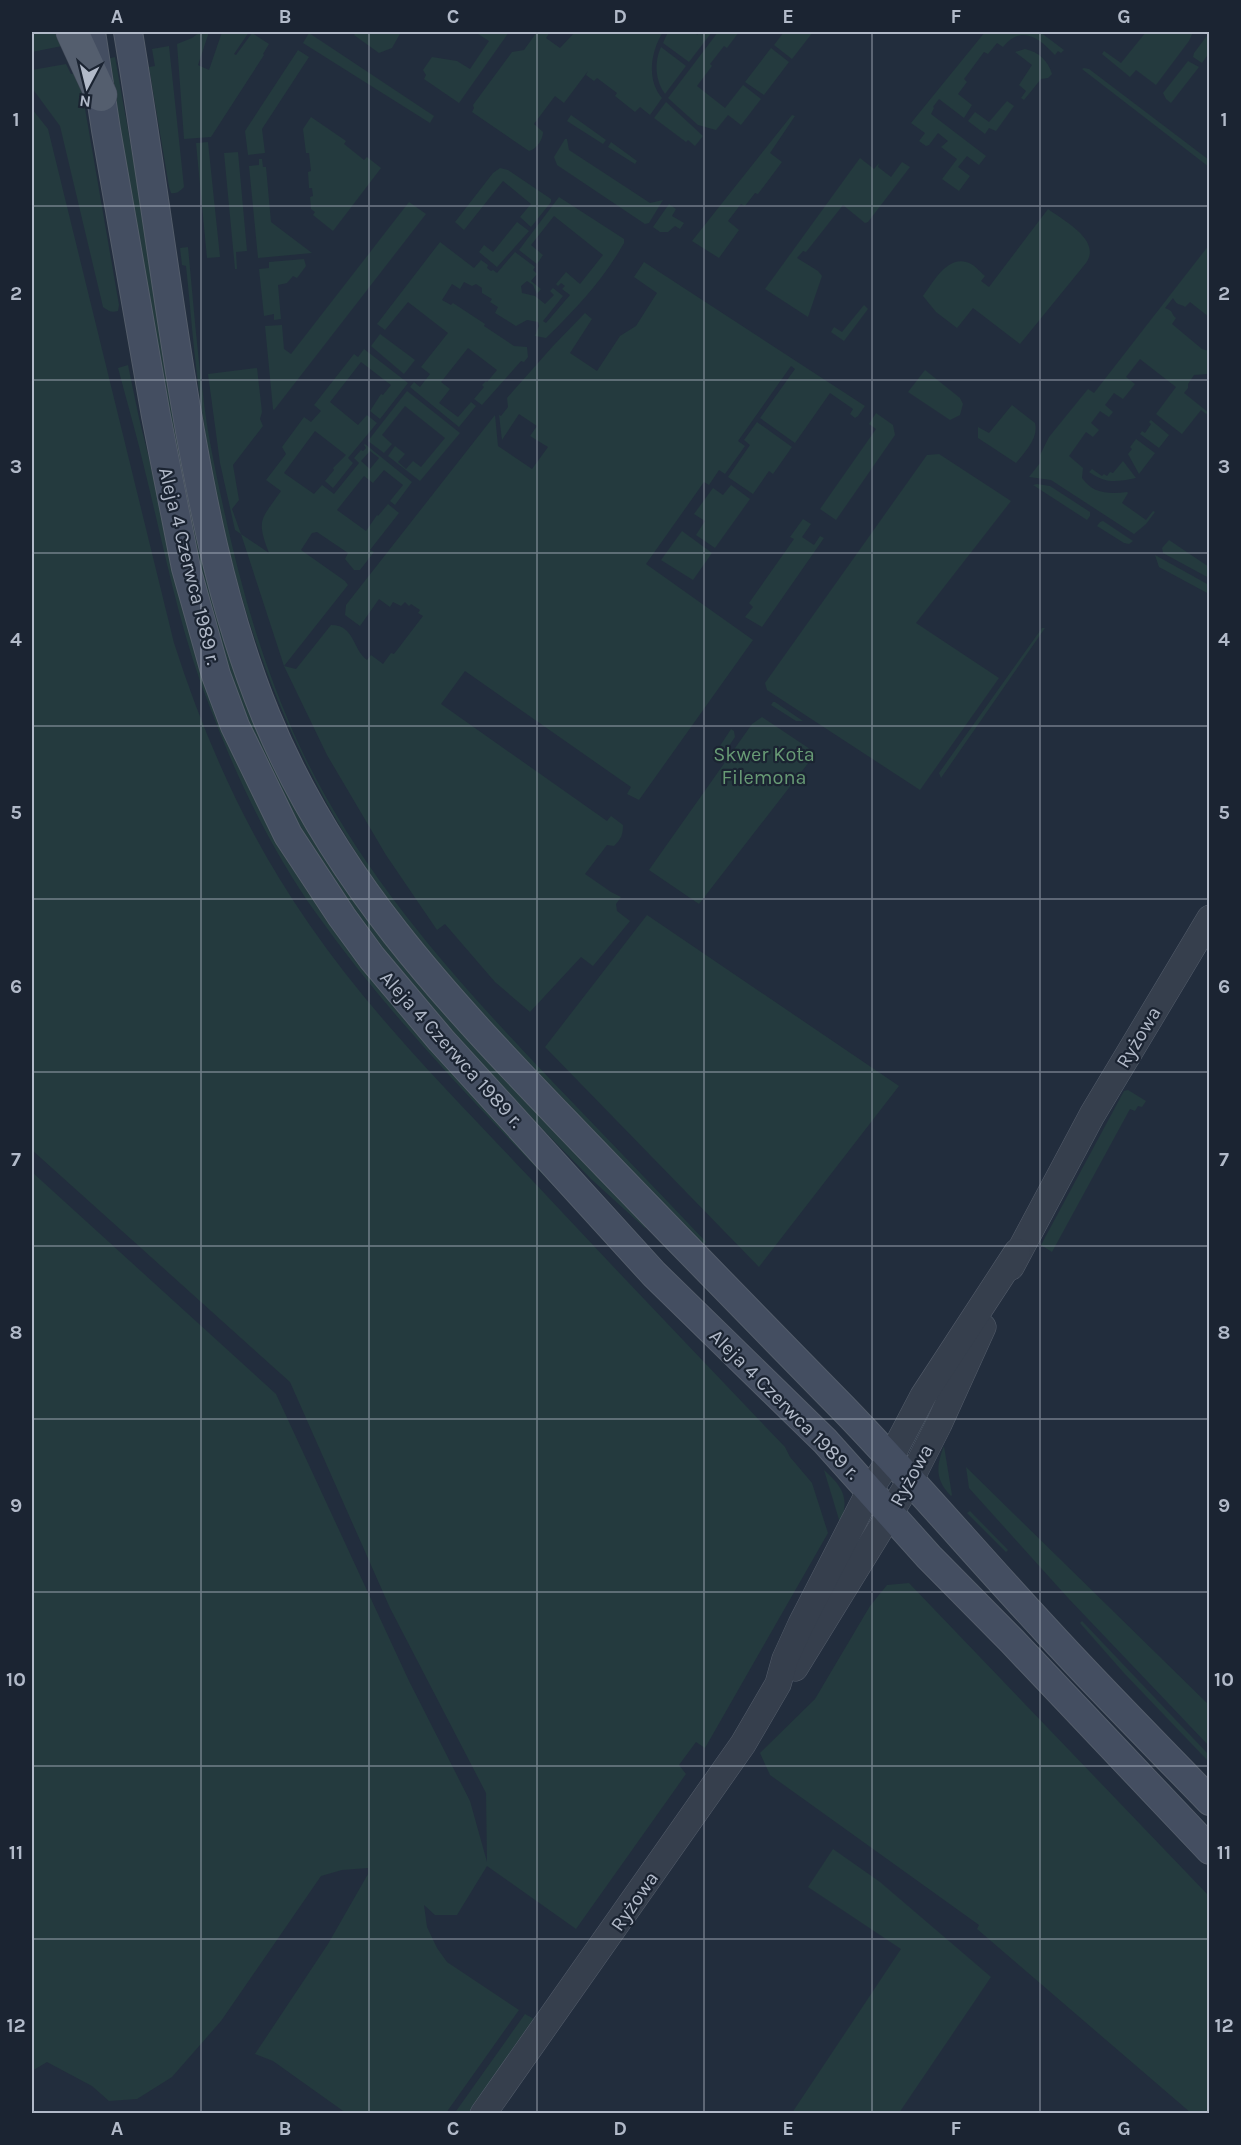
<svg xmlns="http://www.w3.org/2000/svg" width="1241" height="2145" font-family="Karla,sans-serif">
	<rect width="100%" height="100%" fill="#222d3d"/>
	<g fill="#243a3e" fill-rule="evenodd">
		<polygon points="32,32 57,32 55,33 62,46 32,52"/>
		<polygon points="200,32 209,32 198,65 209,70 222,32 249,32 234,54 236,55 252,33 269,44 263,54 264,55 211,137 184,139 177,44 192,38"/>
		<polygon points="357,32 401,32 392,48 379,53 354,35"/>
		<polygon points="475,32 509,32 459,103 424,79 426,75 423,70 432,57 457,61 470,69 489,41"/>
		<path d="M537,32H550L546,38L560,48L575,32H663C651,51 646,79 662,98L650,115L640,107L635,112L615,96L617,93L597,78L594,81L586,75L588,71L564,103L555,96L534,124L543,132C543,139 537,149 529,151L472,112L474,108L473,105L512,52L524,50Z"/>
		<polygon points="668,32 696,32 697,35 700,32 712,32 689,62 663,43"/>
		<polygon points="718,32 739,32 727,48 724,46 710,64 712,66 697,86 725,108 743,85 761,99 741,125 728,115 716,130 698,125 668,98"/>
		<polygon points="784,32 813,32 792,59 774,45"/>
		<path d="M985,32H1040L1064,50L1061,53L1058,51L1055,55C1039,38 1022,24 1003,47L997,43L988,54L984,52L964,79L967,82L958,94L972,105L964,118L939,99L933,107L934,108L931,114L986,156L979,165L967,156L958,167L970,176L959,191L942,179L957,159L941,147L948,141L938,133L929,145L926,146L919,141L925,133L911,123Z"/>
		<polygon points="1146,32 1193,32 1189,41 1156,85 1136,70 1130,77 1102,54 1104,51 1121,63"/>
		<polygon points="309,33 434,116 430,123 303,43"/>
		<polygon points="1209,33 1209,53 1202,63 1193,57 1194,53"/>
		<path d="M169,46L184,187C180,191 177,194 171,193L169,187L149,67L155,66L152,49Z"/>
		<path d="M661,47L686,66L665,94C655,81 654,62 661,47Z"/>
		<polygon points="771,48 789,62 764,95 745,82"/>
		<path d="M1025,49C1039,52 1048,61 1052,74L1048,78L1041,79L1024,100L1021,98L1026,91L1019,85L1032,65L1015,52Z"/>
		<polygon points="298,50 309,57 262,129 265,153 248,155 245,131"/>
		<polygon points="115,57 137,181 268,751 647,1226 645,1228 591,1179 523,1109 461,1042 383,950 325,870 286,803 246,718 235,690 195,556 107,59"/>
		<polygon points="1188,61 1199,67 1171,103 1166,99 1163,93"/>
		<path d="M66,64L71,74L76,73L83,97L119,305L118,311C111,313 109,311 103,307L60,126L32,88V70Z"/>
		<polygon points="1084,68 1089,69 1209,160 1209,167 1082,69"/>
		<polygon points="1007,101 1014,106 996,131 989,128 985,134 968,121 975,112 989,122"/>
		<polygon points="666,102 703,136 695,146 688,140 686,142 654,118"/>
		<path d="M32,109L48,129L174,643C206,743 249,838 309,924C373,1017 454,1097 531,1179C615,1269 700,1358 785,1447L790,1457L812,1483L828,1533L705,1748L696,1742L679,1765L686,1774L576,1929L487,1866L457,1915H435L424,1905L427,1927L437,1948L447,1962L519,2010L446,2113H346L273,2061L255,2054L328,1944L368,1874V1868L342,1870L321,1876L221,2021L172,2077L137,2099L109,2101L92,2086L47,2062L32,2071V1172L276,1394L409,1681L470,1801L487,1862L486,1793L390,1608L290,1382L32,1150Z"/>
		<polygon points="571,115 606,140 603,144 567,121"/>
		<polygon points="792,115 795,116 770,153 782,162 758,194 755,193 745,206 741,204 728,221 739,230 719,258 692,241"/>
		<polygon points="311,117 346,141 344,144 364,160 367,157 381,168 333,231 313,215 315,212 311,209 310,197 313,196 312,188 309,188 308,172 311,171 309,153 306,153 303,129"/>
		<polygon points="565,139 567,139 569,150 650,203 663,200 649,223 645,224 557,165 554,157"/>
		<polygon points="208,142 220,257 207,258 196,143"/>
		<polygon points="611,142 637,161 635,164 608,147"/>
		<polygon points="238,152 247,251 236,252 237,269 235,269 224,153"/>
		<polygon points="860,158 874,169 879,163 878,167 891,177 902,162 910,167 868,222 865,223 843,205 806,252 803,251 797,258 818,271 822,276 808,317 765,289"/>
		<polygon points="259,159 262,159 263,167 266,167 271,222 312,253 258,258 249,166 259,165"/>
		<polygon points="500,168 508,170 551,199 551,202 531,227 520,217 531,204 503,181 464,230 455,222 493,173"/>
		<path d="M559,197L624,239V243C603,280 576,309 546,338L535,336L539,326L538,322L527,320L516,326L495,313L498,307L490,302L492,299L482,293V288L476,284L472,286L464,282L460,289L452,284L442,300L451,305L453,303L485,324L484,326L514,346L527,347L528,357L524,362L521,361L482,405L474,399L484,387L482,385L486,381L487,382L497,370L468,348L441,382L450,389L439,403L458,417L471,402L476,406L459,427L410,387L414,382L420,387L430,374L421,367L448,333L408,302L385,330L377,324L440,242L474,268L481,260L488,265L487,268L491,271L493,270L497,273L515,252L535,267L533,270L537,274L531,281L541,289L537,294L533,285L527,281L521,286L522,293L535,296L545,304L554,295L550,291L553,288L563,296L543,321L546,323L570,295L562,289L565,286L561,283L558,286L556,284L566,272L580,284L603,255L554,216L531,245L543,255L537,264L519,250Z"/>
		<polygon points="409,202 426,214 274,410 273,409 265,326 282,325 284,349 291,354"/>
		<polygon points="669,204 676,209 672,216 684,223 680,229 675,226 668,232 660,232 653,227"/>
		<path d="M1048,209C1064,221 1102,240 1086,263L1020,344L973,308L957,328L936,312L923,296C933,283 946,257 966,262C973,263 979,271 985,276L981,281L989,287Z"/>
		<polygon points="517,222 529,231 497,267 479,252 484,245 493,252"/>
		<path d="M1209,245V317L1190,302L1185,307C1180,303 1178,307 1173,298L1165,308C1175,312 1170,313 1176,318L1172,324L1202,349L1209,351V375L1207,374L1194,375L1188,384V388L1184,393L1209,413V416L1201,410L1182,434L1156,414L1176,387L1140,359L1126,377L1135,384L1123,399L1114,393L1105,405L1113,412L1109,417L1100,411L1091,423L1099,430L1093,437L1086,432L1069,456L1083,468L1082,478C1093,494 1109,494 1127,492L1128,493L1122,503L1146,520L1153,511L1155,512L1146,524L1134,534L1051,480L1029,477L1040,463V455L1049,437L1088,389L1094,393Z"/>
		<path d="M188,247C193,299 197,351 204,403C208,436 215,468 222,501C240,586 264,670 301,749C361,875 454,978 549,1078C601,1132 654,1187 706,1242L703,1244L698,1243L496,1031L495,1027C456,984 416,941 382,892C279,744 226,583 201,405C194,359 191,312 186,266L182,265L180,248Z"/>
		<polygon points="304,259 306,266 297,278 293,276 287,283 278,285 281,319 274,320 274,314 264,316 259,269 269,268 269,262"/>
		<path d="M644,262L865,406L858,416L855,418L850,414L853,409L830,393L795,443L760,418L795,369L791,366L738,441L745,446L725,474L719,470L709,485L704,482L646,564L753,640L639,800L627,794L631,787L465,671L441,704L607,821L611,816L623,825C623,835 621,839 614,846L607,845L585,874L611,892L621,897L616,904L617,911L630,921L593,966L581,957L530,1012L495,982L445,924L437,930L386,855L327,755L284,666L241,534L235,530L220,463L208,374L257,368L262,412L260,419L263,426L233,465L239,500L232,509L241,534L269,553C256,519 261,520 281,491L266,480L286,454L282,447L304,417L311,422L321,411L314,405L354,354L358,357L364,349L408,383L380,419L370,411L381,394L383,395L391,385L361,362L330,402L358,425L367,415L377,423L348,458L353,463L333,488L325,481L334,470L333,468L346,455L315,431L284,473L314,494L322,485L334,494L359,463L354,458L361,450L363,451L366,448L364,445L365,444L412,482L395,505L390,501L403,485L384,470L373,483L364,476L337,510L366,531L377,515L378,516L388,504L399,513L370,550L374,552L360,570H354L345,559L348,553L317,532L312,533L301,550L345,581L348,585L284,666L296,669L331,625C355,625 352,649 367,660L371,655L383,664L391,653L394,654L423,616L418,613L420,610L411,604L409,606L405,602L401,606L393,602L390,607L379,599L360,626L345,615L346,605L495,415L498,446L532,469L548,447L530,436L537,426L519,414L502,440L499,415L501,416L508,407L507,398L553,346L585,313L592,319L570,353L597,371L620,336L636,326L657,293L634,277ZM370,451L379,458L370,469L361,461Z"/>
		<polygon points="864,305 868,309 844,341 831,332 834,327 842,332"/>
		<polygon points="380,334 415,360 404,374 371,346"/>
		<path d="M128,365L139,418L163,515L239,761L569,1202C481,1109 390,1018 316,913C272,851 238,781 211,710C180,633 165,552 145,471C137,436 127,402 118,368Z"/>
		<polygon points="925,370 960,398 963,404 960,415 950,420 908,392"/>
		<polygon points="407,391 460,433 420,481 388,456 395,446 405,454 398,462 406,469 413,461 421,467 445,438 405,406 382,435 392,444 384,453 368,441"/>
		<path d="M1012,405L1035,423C1039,438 1025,452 1016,463L978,438V427L989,433Z"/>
		<polygon points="876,413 893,425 895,435 836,520 820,509 876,429 869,424"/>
		<polygon points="1151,420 1169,435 1159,448 1140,434 1142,431 1145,433 1151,424 1149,422"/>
		<polygon points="757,422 792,447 773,474 769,471 753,494 728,477 750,445 744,440"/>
		<polygon points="1136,439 1155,453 1139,474 1128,454 1132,449 1130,447"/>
		<polygon points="939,454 1011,501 916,623 999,678 920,790 767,690 765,683 927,455"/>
		<path d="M1123,461L1136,478C1116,482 1106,484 1089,472L1092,469L1102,476L1104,474L1107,476L1110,472L1113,473Z"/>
		<polygon points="1037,484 1050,486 1090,512 1090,516 1087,520 1033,485"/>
		<polygon points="731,485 750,499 715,548 696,535 705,521 694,514 713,488 723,495"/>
		<polygon points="803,519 811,524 802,537 814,545 820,536 824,538 762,627 745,617 753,607 749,603 794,539 790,537"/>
		<polygon points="1103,521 1133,541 1129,544 1124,543 1097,526 1100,522"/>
		<polygon points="682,531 712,553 693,580 661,560"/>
		<polygon points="1169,540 1209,567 1209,578 1163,553 1162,548"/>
		<polygon points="1155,555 1209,585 1209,594 1159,567"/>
		<polygon points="1042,628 1045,628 941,778 939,773"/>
		<polygon points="773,702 775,702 803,721 796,721 771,705"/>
		<polygon points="762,717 816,753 699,904 649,870 752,724"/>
		<polygon points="731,729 734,731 735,737 724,753 718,749"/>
		<polygon points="647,915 899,1086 759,1267 545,1047"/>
		<polygon points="1128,1090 1146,1101 1142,1107 1138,1106 1135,1111 1130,1109 1052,1252 1041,1245 1124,1091"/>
		<path d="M944,1446L952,1495L951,1496C935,1480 936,1466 944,1446Z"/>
		<polygon points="966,1467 1209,1705 1209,1746 1069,1599 969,1488"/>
		<path d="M824,1470C843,1487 850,1499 840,1523Z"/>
		<polygon points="970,1511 1008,1550 1006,1552 967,1513"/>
		<polygon points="909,1583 1209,1896 1209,2113 1191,2113 977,1929 979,1925 770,1775 760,1753 815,1699 870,1606 887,1585"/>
		<polygon points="1082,1621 1209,1755 1209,1762 1124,1673 1080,1623"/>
		<polygon points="833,1849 880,1882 991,1977 899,2113 792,2113 901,1949 808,1887"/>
		<polygon points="525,2014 536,2020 470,2113 454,2114"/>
	</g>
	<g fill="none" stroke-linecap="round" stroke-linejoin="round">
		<g stroke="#545d6b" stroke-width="27">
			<g id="tertiary">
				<polyline points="1011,1267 1092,1115 1210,918"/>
				<polyline points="795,1668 910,1481 939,1424 983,1327"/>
				<polyline points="483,2114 743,1744 778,1684 785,1659 801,1624 870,1490 890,1459 923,1396 1017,1252"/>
			</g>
		</g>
		<g stroke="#545d6b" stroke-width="30">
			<g id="secondary">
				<polyline points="91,32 106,130 156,416 186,568 216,675 235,726 288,835 342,917 372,958 441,1040 654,1274 825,1441 929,1557 1012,1641 1210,1850"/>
				<path d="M128,32C147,145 162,259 180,372C199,489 221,606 266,716C333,879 445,997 564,1121C656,1217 749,1312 842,1407C912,1479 977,1556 1046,1630C1099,1688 1155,1744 1210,1801"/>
			</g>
		</g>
		<g stroke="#3f4856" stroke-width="33">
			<polyline id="primary" points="72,32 101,95"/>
		</g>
		<use href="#tertiary" stroke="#363f4d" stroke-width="26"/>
		<use href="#secondary" stroke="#444e61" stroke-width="28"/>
		<use href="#primary" stroke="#545e6e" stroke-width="32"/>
	</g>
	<path fill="none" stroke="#b2bac9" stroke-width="1.5" stroke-opacity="0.55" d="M201,32V2114M369,32V2114M537,32V2114M704,32V2114M872,32V2114M1040,32V2114M32,206H1210M32,380H1210M32,553H1210M32,726H1210M32,899H1210M32,1072H1210M32,1246H1210M32,1419H1210M32,1592H1210M32,1766H1210M32,1939H1210"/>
	<g text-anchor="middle" stroke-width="4.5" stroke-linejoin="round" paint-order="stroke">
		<g font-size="20" fill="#b2bac9" stroke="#1b2432">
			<text transform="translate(190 566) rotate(76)" y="7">Aleja 4 Czerwca 1989 r.</text>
			<text transform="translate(1138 1037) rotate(-59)" y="7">Ryżowa</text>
			<text transform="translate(452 1049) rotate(48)" y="7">Aleja 4 Czerwca 1989 r.</text>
			<text transform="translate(785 1404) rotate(45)" y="7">Aleja 4 Czerwca 1989 r.</text>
			<text transform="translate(911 1475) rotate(-61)" y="7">Ryżowa</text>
			<text transform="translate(634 1901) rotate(-55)" y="7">Ryżowa</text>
		</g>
		<g font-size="20" fill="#689b75" stroke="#1b2432">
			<text x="764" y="761">Skwer Kota<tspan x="764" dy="23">Filemona</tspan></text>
		</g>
	</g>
	<rect width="1241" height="2145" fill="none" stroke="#1b2432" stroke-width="66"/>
	<g transform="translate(87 87) rotate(187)" stroke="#1b2432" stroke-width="4.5" paint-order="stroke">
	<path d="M0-4.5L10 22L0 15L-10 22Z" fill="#b2bac9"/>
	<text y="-9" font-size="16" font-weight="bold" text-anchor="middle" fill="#b2bac9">N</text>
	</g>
	<rect x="33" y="33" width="1175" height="2079" fill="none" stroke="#b2bac9" stroke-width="2"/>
	<g font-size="20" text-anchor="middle" font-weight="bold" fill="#b2bac9">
		<text x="117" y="23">A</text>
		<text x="285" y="23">B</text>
		<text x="453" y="23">C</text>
		<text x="620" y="23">D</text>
		<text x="788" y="23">E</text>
		<text x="956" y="23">F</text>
		<text x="1124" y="23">G</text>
		<text x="16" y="126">1</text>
		<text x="1224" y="126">1</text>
		<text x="16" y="300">2</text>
		<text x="1224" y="300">2</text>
		<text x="16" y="473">3</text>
		<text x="1224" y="473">3</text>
		<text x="16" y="646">4</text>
		<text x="1224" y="646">4</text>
		<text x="16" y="819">5</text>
		<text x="1224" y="819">5</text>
		<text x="16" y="993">6</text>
		<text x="1224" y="993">6</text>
		<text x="16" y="1166">7</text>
		<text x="1224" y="1166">7</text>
		<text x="16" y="1339">8</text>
		<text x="1224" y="1339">8</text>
		<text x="16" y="1512">9</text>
		<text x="1224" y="1512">9</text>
		<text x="16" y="1686">10</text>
		<text x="1224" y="1686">10</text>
		<text x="16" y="1859">11</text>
		<text x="1224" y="1859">11</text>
		<text x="16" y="2032">12</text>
		<text x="1224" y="2032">12</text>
		<text x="117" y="2135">A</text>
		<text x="285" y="2135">B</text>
		<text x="453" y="2135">C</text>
		<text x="620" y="2135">D</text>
		<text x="788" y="2135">E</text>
		<text x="956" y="2135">F</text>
		<text x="1124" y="2135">G</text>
	</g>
</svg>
